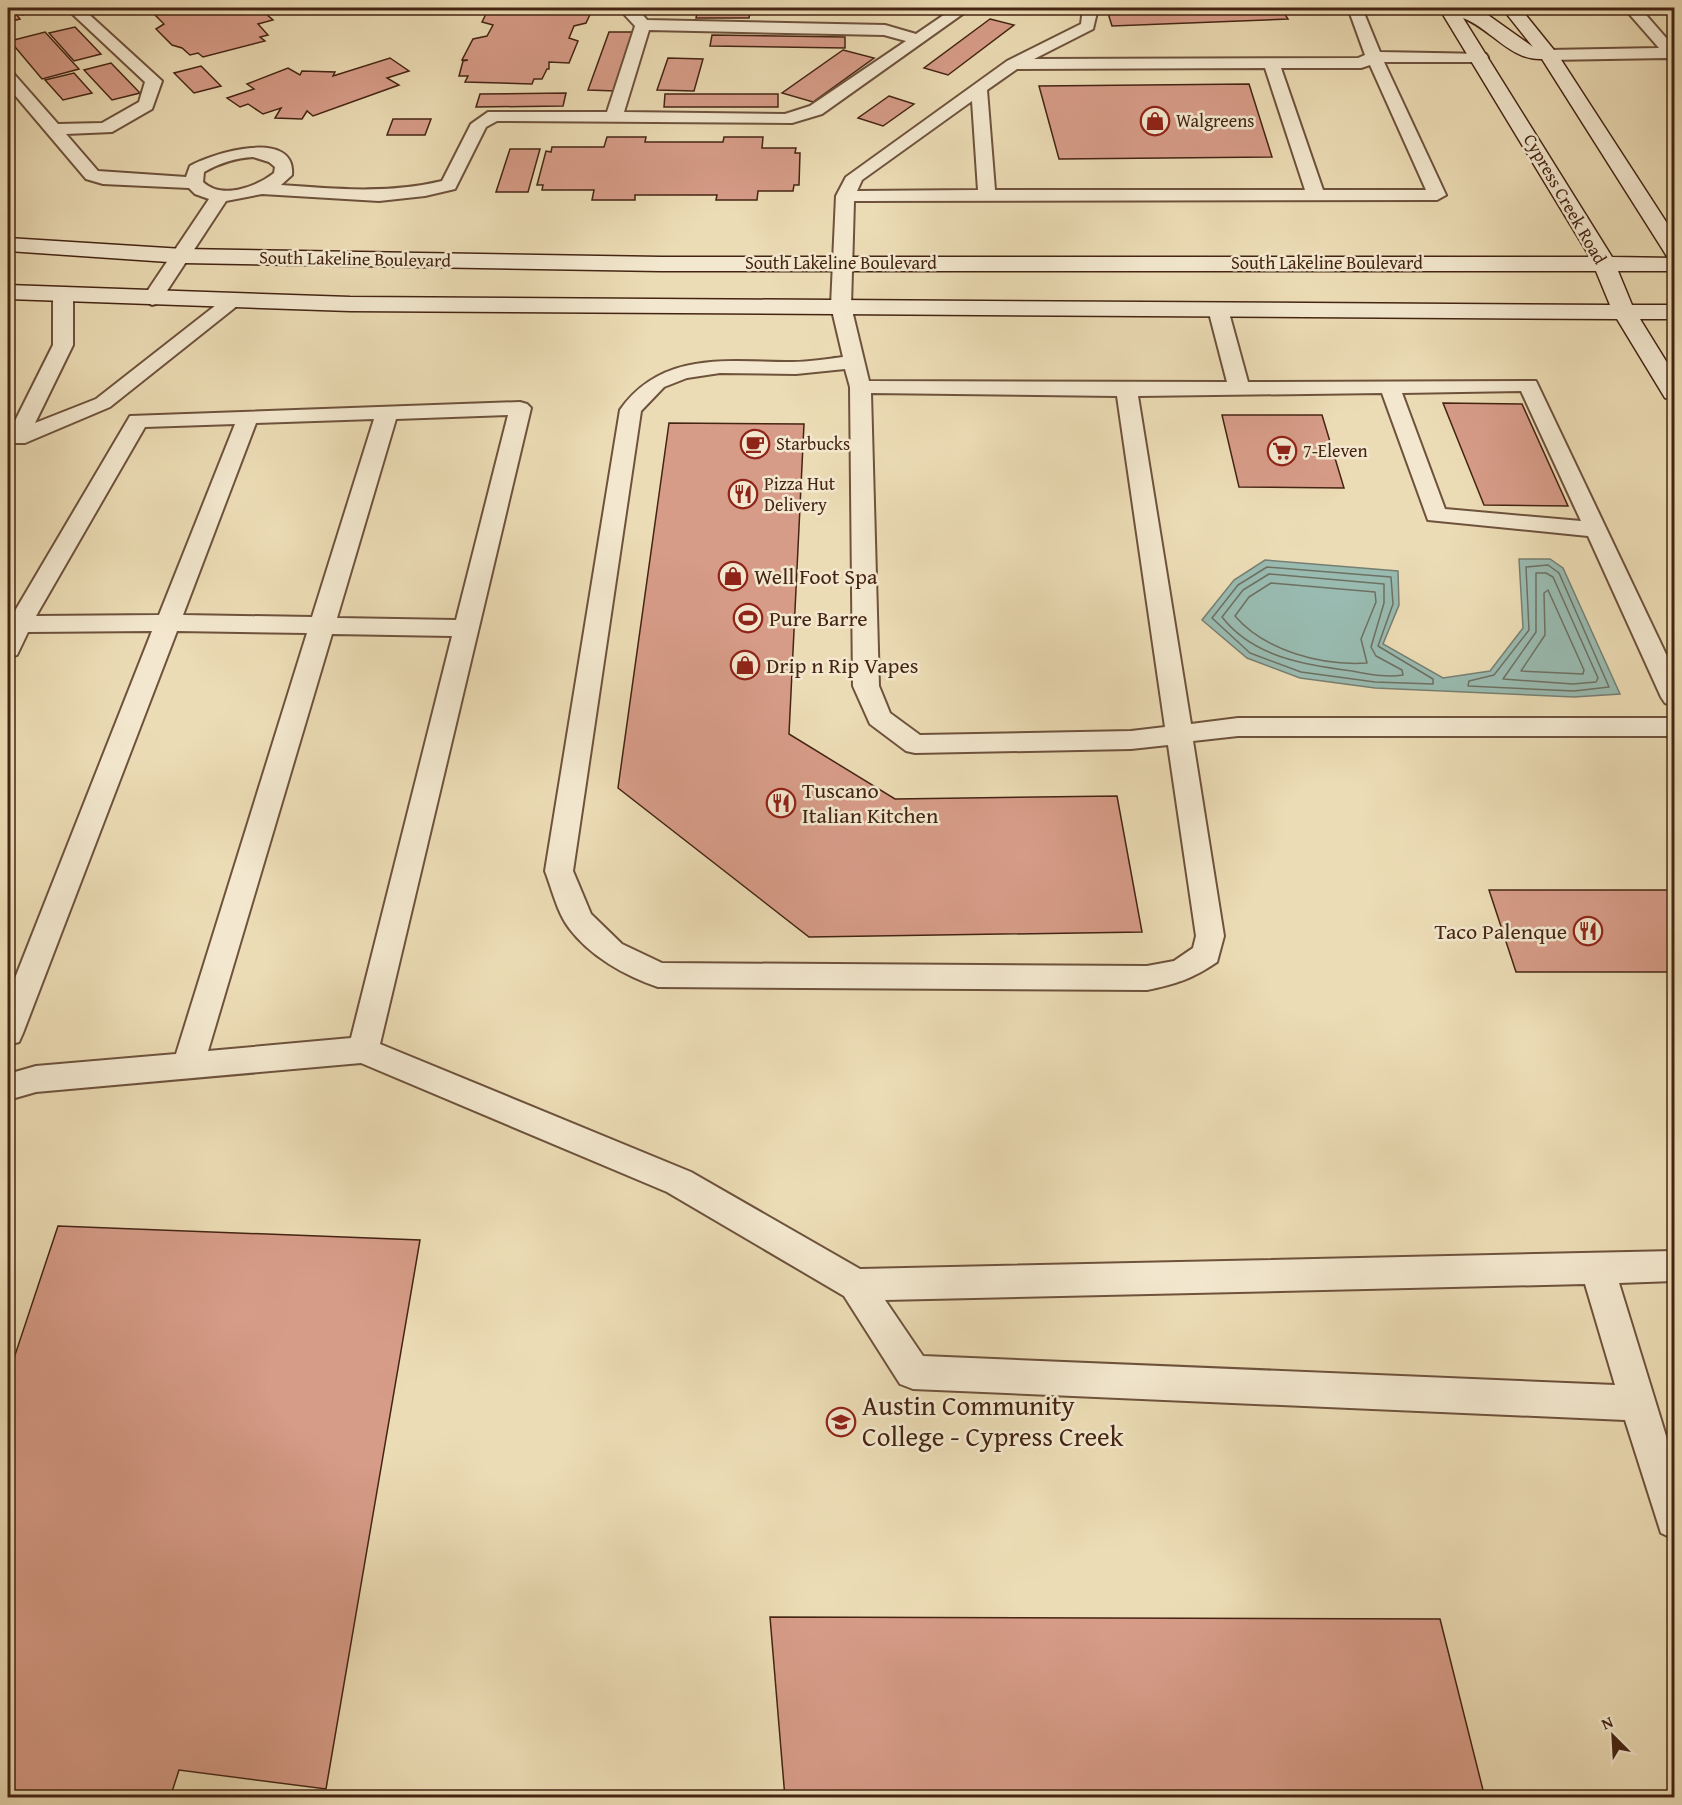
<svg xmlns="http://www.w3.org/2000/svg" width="1682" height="1805" font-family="'Gentium Book Plus',serif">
	<rect width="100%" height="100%" fill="#ecdcb5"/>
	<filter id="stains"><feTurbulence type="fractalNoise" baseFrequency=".00333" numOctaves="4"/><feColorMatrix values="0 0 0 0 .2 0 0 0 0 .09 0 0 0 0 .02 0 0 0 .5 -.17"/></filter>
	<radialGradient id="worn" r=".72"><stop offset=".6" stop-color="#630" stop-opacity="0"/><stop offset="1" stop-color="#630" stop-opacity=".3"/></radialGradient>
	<polygon fill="#99bbb1" stroke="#777f72" stroke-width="1.5" points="1519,559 1550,559 1563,568 1620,694 1574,697 1375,688 1300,678 1247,658 1202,620 1234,580 1265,560 1398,571 1399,605 1383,644 1443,678 1490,671 1523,628"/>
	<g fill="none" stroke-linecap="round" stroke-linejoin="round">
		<g stroke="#6e7062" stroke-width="1.5">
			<polygon points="1548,565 1559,573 1609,687 1574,691 1468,686 1469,681 1494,675 1529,630 1526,567"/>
			<polygon points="1267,567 1391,577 1393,604 1378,646 1433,679 1433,684 1375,682 1301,672 1250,653 1212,618 1238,585"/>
			<polygon points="1536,573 1546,573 1553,577 1598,678 1596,682 1573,684 1503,679 1536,632"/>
			<path d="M1269,574L1384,584V603L1371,647L1376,656L1402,670L1403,675C1386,678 1369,674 1352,671C1305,665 1253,657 1222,617L1243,590Z"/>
			<path d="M1271,583L1375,592L1376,602L1361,639L1367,663C1322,666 1265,651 1235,616L1249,597Z"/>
			<polygon points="1548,590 1584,670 1583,674 1521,671 1545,635 1544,593"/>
		</g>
	</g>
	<g fill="#d79c88" stroke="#442413" stroke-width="1.5">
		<polygon points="8,8 11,8 20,19 8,22"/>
		<polygon points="15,8 53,8 22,15"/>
		<polygon points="135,8 259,8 273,20 258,24 268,35 260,37 265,41 203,57 198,53 190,55 182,48 172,45 156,29 164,24 154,14 142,14"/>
		<polygon points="489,8 593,8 586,23 574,26 569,38 578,41 569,63 549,62 549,69 547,69 542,79 534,79 532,84 465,82 468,76 459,76 463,61 468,60 462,60 473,39 487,36 493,25 482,22"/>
		<polygon points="698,8 751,8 749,18 696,18"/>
		<polygon points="926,8 955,8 944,16 922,10"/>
		<polygon points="1175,8 1281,8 1288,19 1112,26 1107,10"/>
		<polygon points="990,19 1014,25 948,75 924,68"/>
		<polygon points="75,27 101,54 74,61 49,33"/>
		<polygon points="45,32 79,69 42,79 10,41"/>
		<polygon points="609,32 635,32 616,91 588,90"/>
		<polygon points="712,35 845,37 845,48 710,46"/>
		<polygon points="843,50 874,58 813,102 782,93"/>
		<polygon points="390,58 409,71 387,78 399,85 313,116 307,111 302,119 275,118 281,108 263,114 248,104 240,107 227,98 254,89 247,84 288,68 300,75 302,71 335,72 333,76"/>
		<polygon points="668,58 703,59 694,91 657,90"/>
		<polygon points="111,63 140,93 112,100 84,70"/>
		<polygon points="201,66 221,86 194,93 174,73"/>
		<polygon points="74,73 92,93 63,100 45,80"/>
		<polygon points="1249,84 1272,157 1059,159 1039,86"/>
		<polygon points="566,93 563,106 476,107 480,94"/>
		<polygon points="665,94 778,94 778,107 664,107"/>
		<polygon points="889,96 914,104 883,126 858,118"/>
		<polygon points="393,119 431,119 425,135 387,135"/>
		<polygon points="607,137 646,137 645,142 723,142 724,137 763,137 762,148 796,148 795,153 800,153 799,185 794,185 793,191 758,191 757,200 716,200 717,195 635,195 635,200 592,200 594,190 542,190 543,185 537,185 546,151 551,152 552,147 604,147"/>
		<polygon points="510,149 540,149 528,192 496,192"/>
		<polygon points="1443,403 1522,404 1568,506 1484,505"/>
		<polygon points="1222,415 1322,415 1344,488 1239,487"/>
		<polygon points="669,423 804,424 789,734 895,799 1117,796 1142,932 809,937 618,788"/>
		<polygon points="1489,890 1674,890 1674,972 1516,972"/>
		<polygon points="58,1226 420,1240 326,1789 179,1770 170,1798 8,1798 8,1376"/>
		<polygon points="770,1617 1440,1619 1485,1798 785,1798"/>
	</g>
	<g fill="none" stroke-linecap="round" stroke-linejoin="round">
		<g stroke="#6e523c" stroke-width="4">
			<g id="service">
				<path d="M66,8H82L162,81L152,109L112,132L66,134L98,171L186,177L190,166C212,153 296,128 292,175L281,185C336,189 388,194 442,181L471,124L488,112H607L635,26L622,12L623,8H637L647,20L885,25L916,34L954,8H971L822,114L792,123L497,121L486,127L455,189L425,196L379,201L262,194L226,201L159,303L152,305L142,299L209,199L195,194L189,188L103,184L86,179L8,87V72L14,74L58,124L102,123L139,102L145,82ZM649,30L884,35L906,41L810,106L785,114L624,112ZM253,157L269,162L275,167L274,173C256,187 222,200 203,182L204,172C220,163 235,158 253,157Z"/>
				<path d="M1083,8H1098L1093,29L1034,59L1358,58L1365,55L1348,8H1362L1380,52L1486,54L1488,57L1480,62H1384L1446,195L1437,200L854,201L851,306L869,381L1227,382L1208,309L1211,305H1225L1228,309L1248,382L1536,381L1674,671V706L1665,703L1661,697L1588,536L1428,520L1382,393L1138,396L1191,724L1238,718H1674V736H1238L1193,741L1224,936L1217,962C1192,979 1176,984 1147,990L658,987C625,976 590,956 569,928C557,912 552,889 545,871L620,410C662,350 729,362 792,362C809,362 826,359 843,357L831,306L836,196L846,177L1007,61L1081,24ZM1370,65L1426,190H1323L1281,68H1361ZM1265,68L1305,190H995L987,90L1017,69ZM972,101L978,190L857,191L862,180ZM845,369L850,387L853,686L870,724L906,751L915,753L1131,749L1168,745L1196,936L1193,948L1174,961L1147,966L662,963L622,944L591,914L573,871L641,411L664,387L687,378L720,373L796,374ZM1521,391L1581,521L1445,509L1402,393ZM871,393L1117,396L1165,727L1131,731L920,735L890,713L879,686Z"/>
				<polygon points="1624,8 1640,8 1674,47 1674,61 1667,58 1549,60 1541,55 1549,50 1659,48"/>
				<polygon points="63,289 73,295 73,345 35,423 96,399 225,298 232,296 242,302 110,407 25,443 9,443 8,435 53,345 53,295"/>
				<path d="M520,402L527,404L531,408L380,1044L691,1172L860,1269L1674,1251V1281L1619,1283L1674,1462V1539L1661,1533L1625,1420L913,1389L900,1384L844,1296L667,1192L361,1063L36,1092L8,1100V1074L36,1066L176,1054L307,633L177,631L23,1033L19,1042L8,1045V996L152,631L28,632L17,655L8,657V616H12L130,416ZM508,415L456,620L337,618L396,419ZM374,419L312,617L183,615L256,423ZM235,424L159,615L36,616L145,427ZM332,634L452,636L351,1038L208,1051ZM1585,1284L1615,1385L923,1356L885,1300Z"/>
			</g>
		</g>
		<g stroke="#442413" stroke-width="3">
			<path id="secondary" d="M1439,8H1467L1488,15L1533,47L1502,8H1520L1558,55L1674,234V257L1666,255L1663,250L1542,59C1511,61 1490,28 1463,18L1612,257L1674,258V271H1618L1632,305H1674V319H1640L1674,374V400L1665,398L1617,319L350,311L8,299V285L350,297L1610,305L1596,271H661L183,263L8,251V238L183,249L661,257H1590Z"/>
		</g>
		<use href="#service" fill="#f3e8cf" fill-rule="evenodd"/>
		<use href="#secondary" fill="#f3e8cf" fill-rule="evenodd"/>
	</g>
	<defs>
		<g id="shop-ring" transform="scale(1.5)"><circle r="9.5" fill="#f3e8cf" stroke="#8f2418" stroke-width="1.5"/><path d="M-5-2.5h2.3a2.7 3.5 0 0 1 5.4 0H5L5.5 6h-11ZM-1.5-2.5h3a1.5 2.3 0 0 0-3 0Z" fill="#8f2418"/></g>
		<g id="cafe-ring" transform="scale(1.5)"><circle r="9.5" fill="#f3e8cf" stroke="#8f2418" stroke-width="1.5"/><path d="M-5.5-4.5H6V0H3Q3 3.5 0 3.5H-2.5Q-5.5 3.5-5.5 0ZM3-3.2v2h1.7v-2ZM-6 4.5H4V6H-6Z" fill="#8f2418"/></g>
		<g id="supermarket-ring" transform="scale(1.5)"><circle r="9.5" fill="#f3e8cf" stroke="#8f2418" stroke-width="1.5"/><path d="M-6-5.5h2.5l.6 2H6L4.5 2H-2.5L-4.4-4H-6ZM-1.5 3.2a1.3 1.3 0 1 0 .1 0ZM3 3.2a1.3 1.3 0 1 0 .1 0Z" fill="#8f2418"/></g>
		<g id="restaurant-ring" transform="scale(1.5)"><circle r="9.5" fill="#f3e8cf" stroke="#8f2418" stroke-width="1.5"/><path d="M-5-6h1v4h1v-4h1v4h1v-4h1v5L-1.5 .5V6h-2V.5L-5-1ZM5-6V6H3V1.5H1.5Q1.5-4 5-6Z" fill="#8f2418"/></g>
		<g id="stadium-ring" transform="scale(1.5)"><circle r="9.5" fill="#f3e8cf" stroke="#8f2418" stroke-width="1.5"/><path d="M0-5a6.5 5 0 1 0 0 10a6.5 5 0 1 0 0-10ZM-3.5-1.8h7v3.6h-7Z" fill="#8f2418"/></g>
		<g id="university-ring" transform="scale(1.5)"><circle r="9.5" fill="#f3e8cf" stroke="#8f2418" stroke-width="1.5"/><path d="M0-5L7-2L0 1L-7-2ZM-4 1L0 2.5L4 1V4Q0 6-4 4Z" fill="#8f2418"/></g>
	</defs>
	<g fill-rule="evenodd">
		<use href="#shop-ring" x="1155" y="121"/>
		<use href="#cafe-ring" x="755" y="444"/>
		<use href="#supermarket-ring" x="1282" y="451"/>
		<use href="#restaurant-ring" x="743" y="494"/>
		<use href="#shop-ring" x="733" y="576"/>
		<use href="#stadium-ring" x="748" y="618"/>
		<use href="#shop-ring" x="745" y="665"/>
		<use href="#restaurant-ring" x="781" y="803"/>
		<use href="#restaurant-ring" x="1588" y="931"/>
		<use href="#university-ring" x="841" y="1422"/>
	</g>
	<g text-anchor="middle" stroke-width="5" stroke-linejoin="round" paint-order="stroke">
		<g font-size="18" fill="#442413" stroke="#f3e8cf" text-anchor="start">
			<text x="1176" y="127">Walgreens</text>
			<text x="776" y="450">Starbucks</text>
			<text x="1303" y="457">7-Eleven</text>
			<text x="764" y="490">Pizza Hut<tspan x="764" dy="21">Delivery</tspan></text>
		</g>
		<g font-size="18" fill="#442413" stroke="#f3e8cf">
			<text transform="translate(1565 199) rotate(60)" y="6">Cypress Creek Road</text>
			<text transform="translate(355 259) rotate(1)" y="6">South Lakeline Boulevard</text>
			<text x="841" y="269">South Lakeline Boulevard</text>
			<text x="1327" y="269">South Lakeline Boulevard</text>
		</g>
		<g font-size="22" fill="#442413" stroke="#f3e8cf" text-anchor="start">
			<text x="754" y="584">Well Foot Spa</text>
			<text x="769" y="626">Pure Barre</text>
			<text x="766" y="673">Drip n Rip Vapes</text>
			<text x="802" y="798">Tuscano<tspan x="802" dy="25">Italian Kitchen</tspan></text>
			<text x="1567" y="939" text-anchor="end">Taco Palenque</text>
		</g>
		<g font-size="27" fill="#442413" stroke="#f3e8cf" text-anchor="start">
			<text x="862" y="1415">Austin Community<tspan x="862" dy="31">College - Cypress Creek</tspan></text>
		</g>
	</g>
	<rect width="1682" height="1805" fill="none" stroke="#ecdcb5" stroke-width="30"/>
	<rect x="9" y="9" width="1664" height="1787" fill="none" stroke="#442413" stroke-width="3"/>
	<rect x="15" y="15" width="1652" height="1775" fill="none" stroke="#442413" stroke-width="1.5"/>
	<g transform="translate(1613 1736) rotate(336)" stroke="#f3e8cf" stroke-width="4.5" paint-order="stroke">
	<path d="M0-4.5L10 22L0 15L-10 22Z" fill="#442413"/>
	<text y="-9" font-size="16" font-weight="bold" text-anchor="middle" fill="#442413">N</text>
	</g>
	<rect width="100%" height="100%" filter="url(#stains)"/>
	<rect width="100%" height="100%" fill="url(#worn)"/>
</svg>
